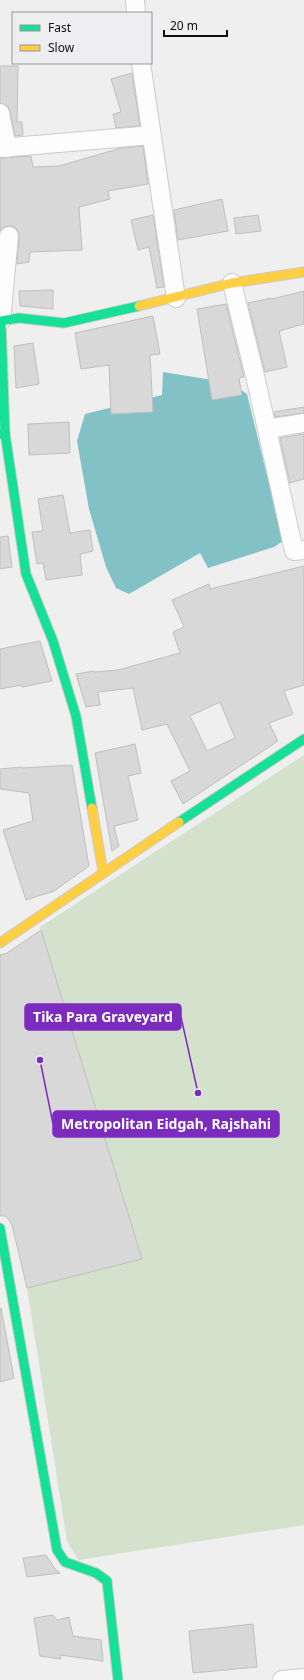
<svg xmlns="http://www.w3.org/2000/svg" width="304" height="1680" font-family="'Noto Sans',sans-serif">
	<rect width="100%" height="100%" fill="#efeff0"/>
	<polygon fill="#d4e1cc" points="304,755 304,1525 78,1560 67,1541 27,1288 142,1259 40,927"/>
	<polygon fill="#82c2c6" points="163,372 231,383 247,394 283,541 274,547 208,568 200,553 129,594 116,588 106,567 89,509 77,441 85,414 162,395"/>
	<g fill="#d8d8d8" stroke="#bfbfbe" fill-rule="evenodd">
		<polygon points="0,66 18,66 17,122 22,122 23,135 15,136 10,111 8,106 0,103"/>
		<polygon points="132,73 140,126 116,128 113,114 121,112 111,79"/>
		<polygon points="143,146 148,184 108,191 110,199 79,207 82,250 30,252 29,262 17,264 19,237 18,231 15,227 10,226 4,227 0,231 0,158 31,156 33,167 59,166 121,148"/>
		<polygon points="222,199 228,231 178,240 174,210"/>
		<polygon points="153,215 164,287 157,288 149,247 138,250 131,220"/>
		<polygon points="258,215 261,231 236,234 234,218"/>
		<polygon points="53,290 53,309 20,306 19,291"/>
		<polygon points="304,291 304,324 279,331 287,367 265,372 248,303 271,298 272,299"/>
		<polygon points="226,304 244,377 239,378 242,395 212,400 197,309"/>
		<polygon points="153,316 160,354 150,355 153,412 111,414 109,365 81,369 75,333"/>
		<polygon points="33,343 39,384 16,388 14,346"/>
		<polygon points="304,407 304,413 275,417 274,412"/>
		<polygon points="69,422 70,453 29,455 28,424"/>
		<polygon points="304,434 304,479 290,483 280,438"/>
		<polygon points="63,495 70,533 90,530 93,551 80,554 82,575 46,580 43,563 37,564 32,532 43,531 38,499"/>
		<polygon points="8,536 12,567 0,569 0,537"/>
		<path d="M304,566V685L284,691L293,714L269,723L278,741L183,804L171,781L190,771L167,724L142,730L133,688L98,692L100,705L86,707L76,674L94,671L95,672L118,670L180,653L173,632L184,627L172,600L209,584L210,589ZM220,702L235,738L207,751L190,716Z"/>
		<polygon points="40,641 52,681 22,687 22,685 0,689 0,649"/>
		<polygon points="135,744 141,773 128,776 138,820 114,826 119,846 112,851 95,753"/>
		<polygon points="72,765 89,866 54,891 26,900 3,830 33,821 29,793 0,789 0,769 22,767 22,768"/>
		<polygon points="41,930 142,1259 27,1288 12,1225 9,1220 5,1216 0,1216 0,955 7,953"/>
		<polygon points="0,1308 1,1308 14,1378 0,1382"/>
		<polygon points="46,1555 55,1569 60,1573 27,1577 23,1558"/>
		<polygon points="53,1615 57,1620 69,1617 73,1636 101,1640 103,1661 60,1655 61,1659 40,1656 34,1618"/>
		<polygon points="253,1624 257,1667 193,1673 189,1631"/>
	</g>
	<g fill="none" stroke-linecap="round" stroke-linejoin="round">
		<g stroke="#cbcbcc" stroke-width="20">
			<g id="street">
				<polyline points="135,0 136,13"/>
				<polyline points="141,63 176,298"/>
				<polyline points="0,113 7,148"/>
				<polyline points="0,148 152,135"/>
				<polyline points="232,283 256,380 294,551 304,550"/>
				<polyline points="1,321 9,236"/>
				<polyline points="267,429 304,423"/>
				<polyline points="282,1680 304,1678"/>
			</g>
		</g>
		<g stroke="#cbcbcc" stroke-width="11">
			<g id="fast">
				<polyline points="5,433 26,574 53,641 76,716 92,808"/>
				<polyline points="0,434 5,433 1,321 19,318 64,323 139,306"/>
				<polyline points="179,822 304,739"/>
				<polyline points="0,1228 57,1550 65,1562 96,1573 107,1581 118,1680"/>
			</g>
		</g>
		<g stroke="#cbcbcc" stroke-width="11">
			<g id="slow">
				<polyline points="139,306 232,283 304,272"/>
				<polyline points="92,808 103,872"/>
				<polyline points="0,943 179,822"/>
			</g>
		</g>
		<use href="#street" stroke="#fdfdfd" stroke-width="18"/>
		<use href="#fast" stroke="#16e098" stroke-width="9"/>
		<use href="#slow" stroke="#ffcf43" stroke-width="9"/>
	</g>
	<path fill="none" stroke="#7b2cbf" stroke-width="1.5" d="M198 1093L181 1017M40 1060L53 1124"/>
	<g fill="#7b2cbf" stroke="#eeeef1" stroke-width="1.5">
		<circle cx="198" cy="1093" r="4"/>
		<circle cx="40" cy="1060" r="4"/>
	</g>
	<g fill="#7b2cbf" stroke="#7b2cbf" stroke-width="1.5">
		<rect x="25" y="1004" width="156" height="26" rx="4"/>
		<rect x="53" y="1111" width="226" height="26" rx="4"/>
	</g>
	<g font-size="14" text-anchor="middle" font-weight="bold" fill="#fff">
		<text x="103" y="1022">Tika Para Graveyard</text>
		<text x="166" y="1129">Metropolitan Eidgah, Rajshahi</text>
	</g>
	<rect x="12" y="12" width="140" height="52" fill="#eeeef1" stroke="#949597"/>
	<rect x="20" y="25" width="20" height="6" fill="#16e098" stroke="#949597"/>
	<text x="48" y="32" font-size="12" fill="#0e0f0f">Fast</text>
	<rect x="20" y="45" width="20" height="6" fill="#ffcf43" stroke="#949597"/>
	<text x="48" y="52" font-size="12" fill="#0e0f0f">Slow</text>
	<path d="M164 30v6h63v-6" fill="none" stroke="#0e0f0f" stroke-width="2"/>
	<text x="170" y="30" font-size="12" fill="#0e0f0f" stroke="#eeeef1" stroke-width="3" paint-order="stroke">20 m</text>
</svg>
